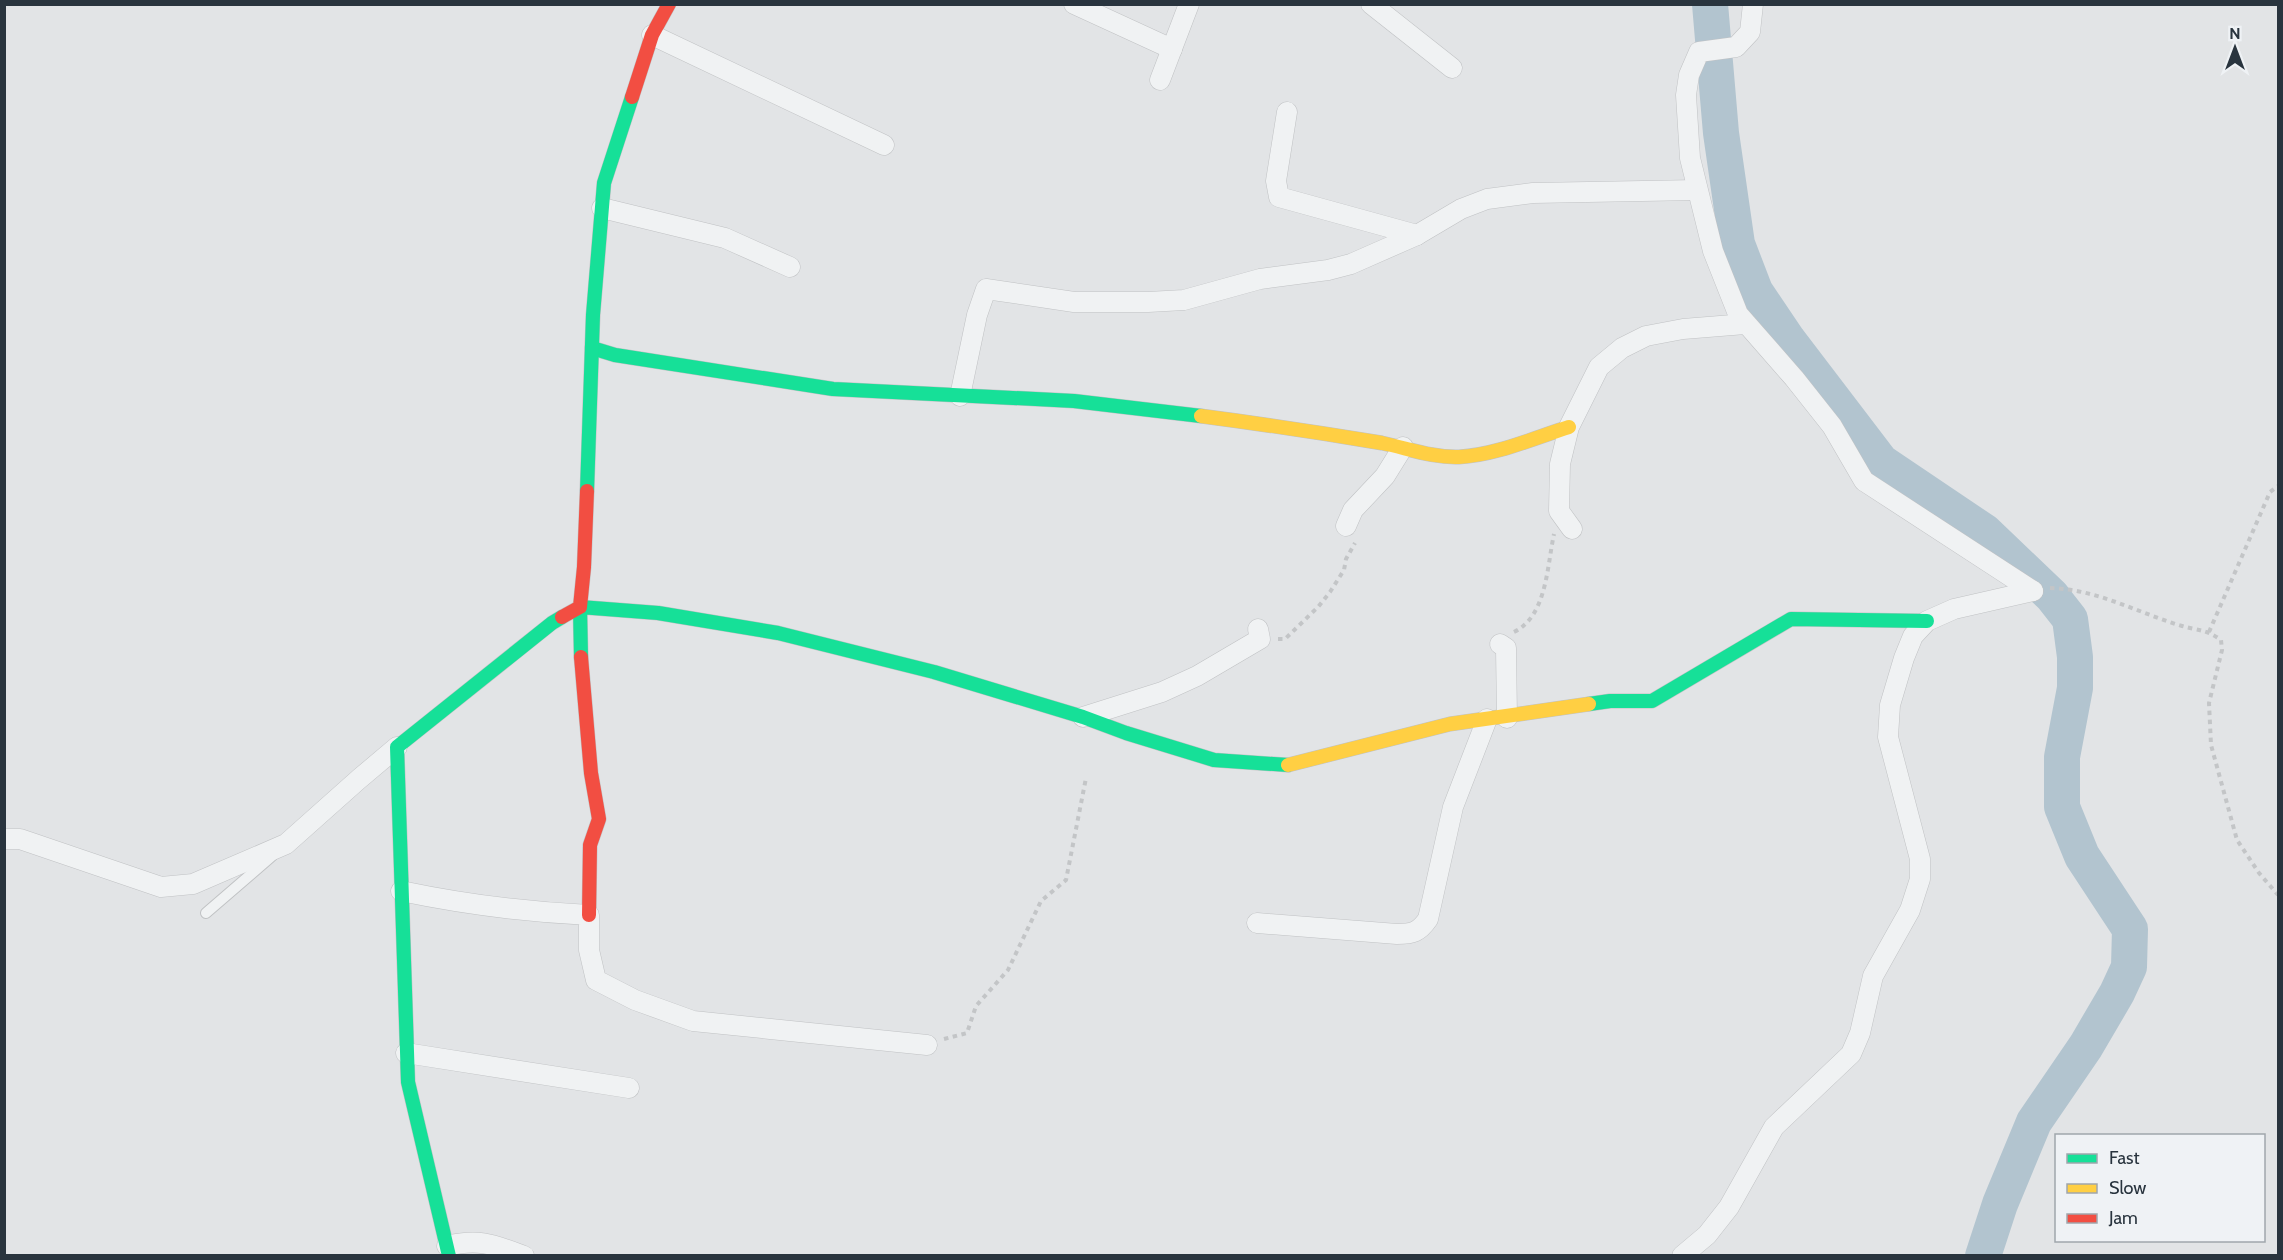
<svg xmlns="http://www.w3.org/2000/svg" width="2283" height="1260" font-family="Cabin,sans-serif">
	<rect width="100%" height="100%" fill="#e2e4e6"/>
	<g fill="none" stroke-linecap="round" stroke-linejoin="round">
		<polyline stroke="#b2c4cf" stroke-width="36" points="1710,4 1721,133 1737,244 1755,291 1788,340 1881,462 1985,532 2052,596 2070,619 2075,657 2075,688 2062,757 2062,807 2082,856 2130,929 2129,967 2117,993 2086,1046 2034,1122 2000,1204 1983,1256"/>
		<g stroke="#c0c2c4" stroke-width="12">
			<polyline id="lane" points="206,913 272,856"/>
		</g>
		<g stroke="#c0c2c4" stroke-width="21">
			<g id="street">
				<polyline points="1074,4 1172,49"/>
				<polyline points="1371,4 1452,68"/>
				<polyline points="1753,4 1750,32 1736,47 1699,52 1689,75 1686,95 1690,158 1713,251 1738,314 1794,378 1832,426 1864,481 2033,591"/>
				<polyline points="652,35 884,145"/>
				<polyline points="1160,80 1189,4"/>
				<polyline points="1287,112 1276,181 1279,197 1417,235"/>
				<polyline points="602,208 725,238 790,267"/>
				<polyline points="960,396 977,315 986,289 1074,302 1148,302 1184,300 1260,279 1328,270 1351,264 1417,235 1461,209 1487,199 1533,193 1697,190"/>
				<polyline points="1346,526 1353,510 1385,476 1403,447"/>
				<polyline points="1572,529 1559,511 1560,464 1569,427 1599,367 1622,348 1646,336 1683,329 1745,324"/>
				<polyline points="1500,644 1506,648 1507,718"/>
				<polyline points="1083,717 1162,692 1197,676 1260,639 1258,629"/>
				<polyline points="4,839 20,839 161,887 193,884 286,844 359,779 397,747"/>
				<path d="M401,891C463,904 525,912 589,915V950L596,980L635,1000L693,1021L927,1045"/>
				<path d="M1257,923L1397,934C1413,934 1419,932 1428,919L1453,807L1487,719"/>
				<polyline points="406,1053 629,1088"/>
				<path d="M447,1246C480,1238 494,1245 524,1256"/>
				<polyline points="1682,1256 1707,1235 1729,1207 1774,1127 1851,1054 1860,1033 1873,976 1910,910 1920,879 1920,859 1888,737 1890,705 1904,658 1913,636 1927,621 1954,609 2033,591"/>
			</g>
		</g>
		<g stroke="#c0c2c4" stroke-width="15">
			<g id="fast">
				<polyline points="592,348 615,355 833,389 1074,401 1201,416"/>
				<polyline points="587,491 593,315 604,183 632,97"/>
				<polyline points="581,657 580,607 658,613 778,633 934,672 1083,717 1126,733 1214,760 1288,765"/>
				<polyline points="1589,704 1610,701 1652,701 1791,619 1927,621"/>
				<polyline points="449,1256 408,1082 397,747 552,623 562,617"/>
			</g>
		</g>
		<g stroke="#c0c2c4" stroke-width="15">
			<g id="slow">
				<path d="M1201,416C1262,424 1322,433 1382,443C1407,448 1433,458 1459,457C1496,455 1534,438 1569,427"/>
				<polyline points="1288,765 1450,724 1589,704"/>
			</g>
		</g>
		<g stroke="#c0c2c4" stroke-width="15">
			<g id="jam">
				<polyline points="632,97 652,35 669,4"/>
				<polyline points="562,617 580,607 584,567 587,491"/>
				<polyline points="581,657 591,773 599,819 590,845 589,915"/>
			</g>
		</g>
		<g stroke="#c3c5c7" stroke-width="4" stroke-dasharray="4.5 4.5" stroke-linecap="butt">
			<path d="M2050,588C2097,589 2138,613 2182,626C2199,631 2206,629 2221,640L2222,650L2209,703L2211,745L2237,840L2259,873L2278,895"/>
			<path d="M1514,632C1547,616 1547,566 1554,534"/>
			<polyline points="2209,632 2270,492 2278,486"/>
			<polyline points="1278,639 1285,639 1318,607 1330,592 1344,570 1346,559 1355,543"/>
			<polyline points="944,1039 967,1033 976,1006 1008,970 1041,901 1066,880 1086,778"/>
		</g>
		<use href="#lane" stroke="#f0f2f3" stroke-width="10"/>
		<use href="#street" stroke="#f0f2f3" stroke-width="20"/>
		<use href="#fast" stroke="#16e098" stroke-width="14"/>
		<use href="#slow" stroke="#ffcf43" stroke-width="14"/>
		<use href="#jam" stroke="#f24e42" stroke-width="14"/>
	</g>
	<rect width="2283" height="1260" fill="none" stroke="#29343e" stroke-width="12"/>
	<rect x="2055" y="1134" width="210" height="108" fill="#eff2f5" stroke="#a0a6ac" stroke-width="1.5"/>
	<rect x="2067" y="1154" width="30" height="9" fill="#16e098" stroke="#a0a6ac" stroke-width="1.5"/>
	<text x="2109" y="1164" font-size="18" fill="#29343e">Fast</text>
	<rect x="2067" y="1184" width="30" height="9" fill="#ffcf43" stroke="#a0a6ac" stroke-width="1.5"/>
	<text x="2109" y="1194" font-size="18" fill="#29343e">Slow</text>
	<rect x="2067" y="1214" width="30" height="9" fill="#f24e42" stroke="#a0a6ac" stroke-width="1.5"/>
	<text x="2109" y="1224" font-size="18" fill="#29343e">Jam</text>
	<g transform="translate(2235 48)" stroke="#eff2f5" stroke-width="4.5" paint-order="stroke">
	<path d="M0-4.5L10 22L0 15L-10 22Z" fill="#29343e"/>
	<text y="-9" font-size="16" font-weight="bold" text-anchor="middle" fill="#29343e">N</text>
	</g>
</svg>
